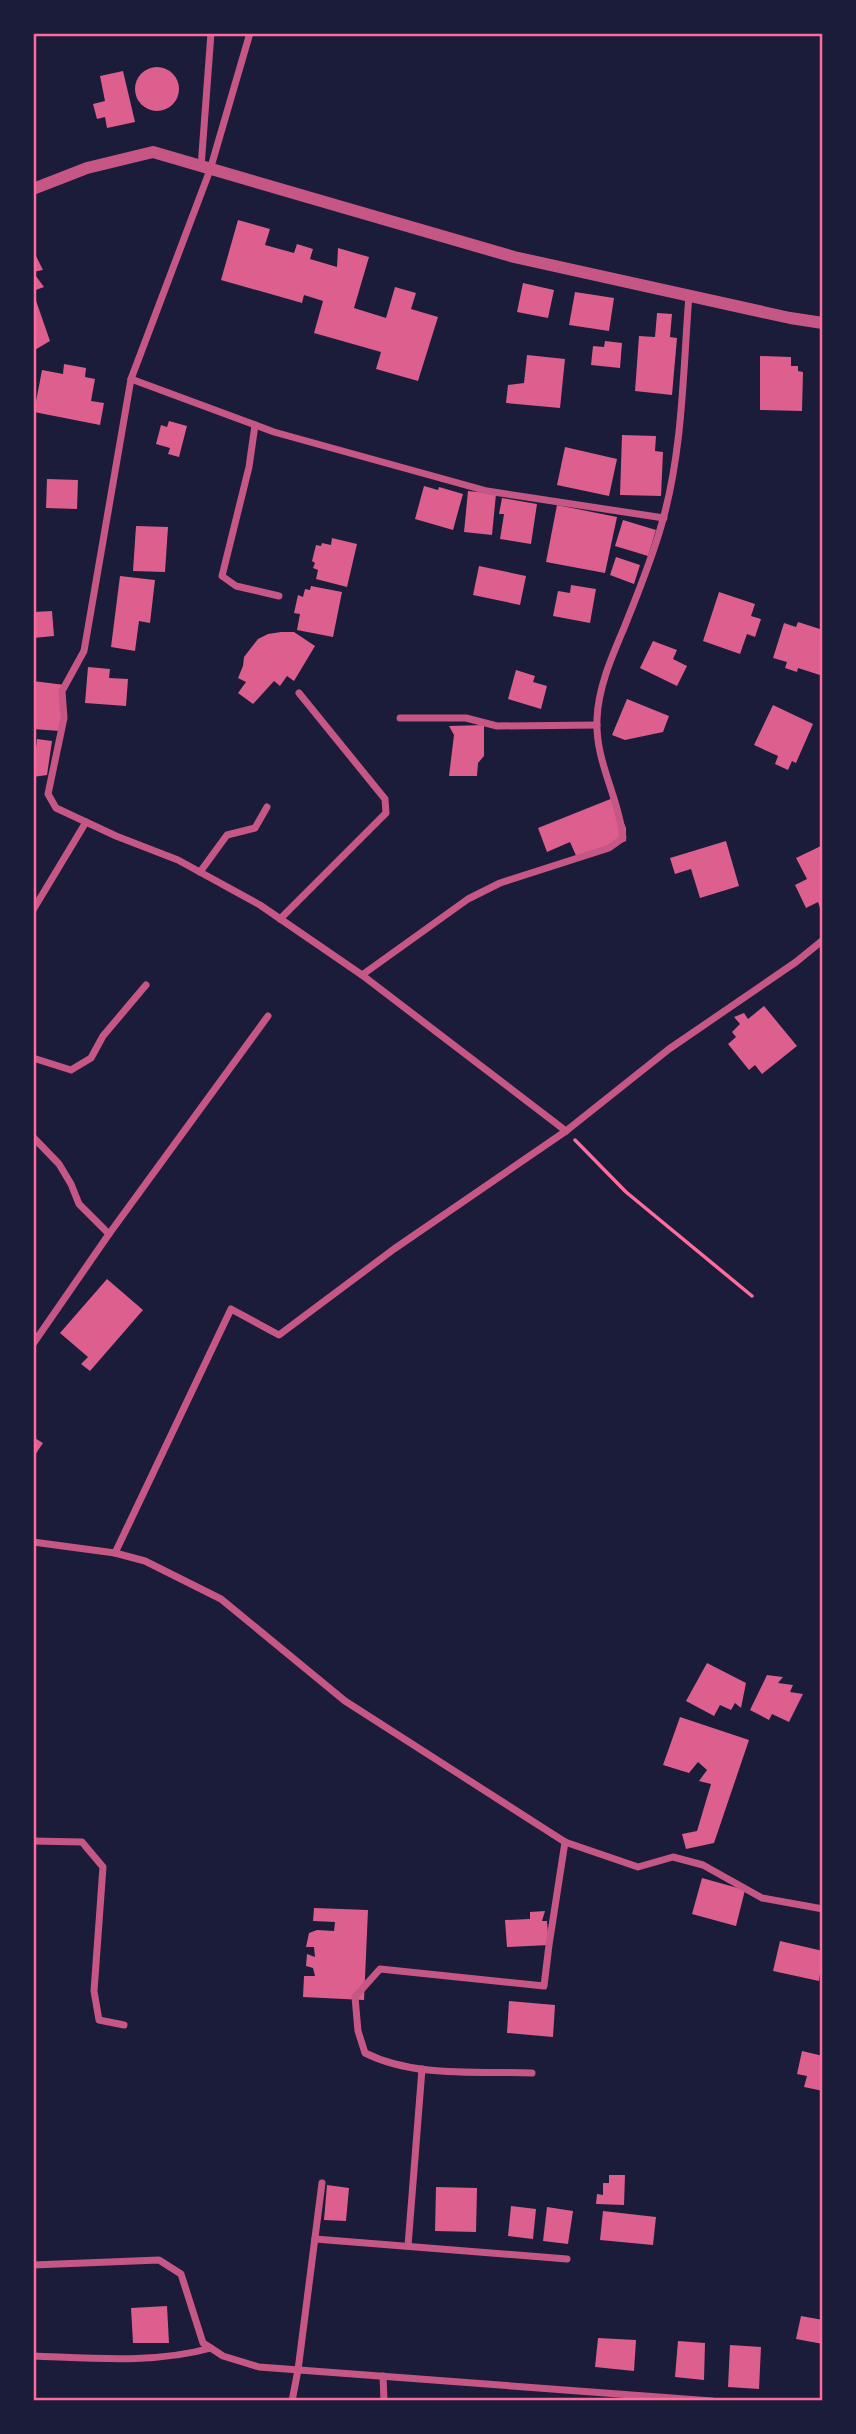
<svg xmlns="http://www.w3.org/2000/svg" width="856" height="2434" font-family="Rubik,sans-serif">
	<rect width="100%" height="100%" fill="#1b1b3a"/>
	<g fill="#dd5f8e">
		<circle cx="157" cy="89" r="22"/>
		<polygon points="123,71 135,122 107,128 105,117 97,119 93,104 105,101 100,76"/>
		<polygon points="238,220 270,229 265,245 294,253 297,244 313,249 310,259 337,267 338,248 369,257 354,308 386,318 395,287 416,293 411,309 438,317 418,381 376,369 381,352 314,333 323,301 304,295 302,303 221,280"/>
		<polygon points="33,250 43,270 33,272 44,287 33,291"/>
		<polygon points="523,283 554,290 548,318 517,312"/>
		<polygon points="33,292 50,341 33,351"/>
		<polygon points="575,292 614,298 609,331 569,325"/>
		<polygon points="657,313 672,314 670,337 677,338 672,395 635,391 639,336 655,337"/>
		<polygon points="605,341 622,343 620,368 591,365 593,346 604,347"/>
		<polygon points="527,355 565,359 560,408 506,403 508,385 524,383"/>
		<polygon points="760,356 791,357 791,366 798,366 798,371 803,372 802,411 760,410"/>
		<polygon points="64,364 86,368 85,377 95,379 91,401 104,403 100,425 34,412 42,370 63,374"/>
		<polygon points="169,421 187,426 179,457 168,454 170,448 156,444 161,425 167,427"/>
		<polygon points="622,435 656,436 655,451 663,452 661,496 620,495"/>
		<polygon points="565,447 617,459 609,496 557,485"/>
		<polygon points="47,479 78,480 77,509 46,508"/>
		<polygon points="424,486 438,490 439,487 463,494 453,530 415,519"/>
		<polygon points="468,491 496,494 492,535 464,532"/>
		<polygon points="502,498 537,504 531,544 500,539 504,514 499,514"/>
		<polygon points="557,505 617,517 605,573 546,562"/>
		<polygon points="623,520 656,530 648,556 615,546"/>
		<polygon points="136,526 168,527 165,572 133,571"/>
		<polygon points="332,538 357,544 347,587 316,579 318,570 313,568 315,563 312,561 316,545 321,546 322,543 331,545"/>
		<polygon points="616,557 640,565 634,584 610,575"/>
		<polygon points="479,566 526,576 520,605 473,595"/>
		<polygon points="120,576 155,580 150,623 139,621 135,651 111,647"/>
		<polygon points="571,585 596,589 590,623 553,616 558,591 570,593"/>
		<polygon points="311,586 342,592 333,637 297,630 300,614 294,613 298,595 303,597 305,589 310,590"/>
		<polygon points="719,592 755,604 751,616 761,619 755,637 747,634 740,654 703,641"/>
		<polygon points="52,611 54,636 33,638 33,612"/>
		<polygon points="798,622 823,630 823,676 798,668 797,672 785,668 787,662 773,658 784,623 796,627"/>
		<polygon points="281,632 294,632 315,646 294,681 287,676 280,686 274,681 253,704 238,693 246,682 238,678 243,666 244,657 258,639 268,634"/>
		<polygon points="653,641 677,650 673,659 687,666 677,686 640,668"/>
		<polygon points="88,667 110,669 109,678 128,679 126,706 85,703"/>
		<polygon points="516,670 535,676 533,682 547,686 541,709 508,699"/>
		<polygon points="33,681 65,685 60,731 33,729"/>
		<polygon points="627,699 669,716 663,732 625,740 612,735"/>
		<polygon points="773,705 813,724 796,763 792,761 788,770 775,764 778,756 754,745"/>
		<polygon points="484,725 484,756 478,763 477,776 449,776 454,735 449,726"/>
		<polygon points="37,739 52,741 47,775 33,777"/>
		<polygon points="613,798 626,828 626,841 578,860 570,842 547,852 538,828"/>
		<polygon points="726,841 739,886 700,898 691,869 675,874 670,858"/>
		<polygon points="823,845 823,905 820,908 818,902 806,908 795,885 807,879 796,858"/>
		<polygon points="764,1006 797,1046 762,1074 755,1065 749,1070 728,1044 736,1037 732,1032 740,1024 734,1017 744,1013 748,1019"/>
		<polygon points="107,1279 143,1310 90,1371 81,1364 88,1357 60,1333"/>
		<polygon points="33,1437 43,1443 33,1458"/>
		<polygon points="707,1663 746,1683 741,1708 735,1703 731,1710 720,1705 714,1716 686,1701"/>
		<polygon points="767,1675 783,1677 778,1683 793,1685 790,1692 803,1694 789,1722 772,1714 769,1720 750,1710"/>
		<polygon points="680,1717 749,1740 714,1843 686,1849 682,1834 697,1831 711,1784 699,1781 707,1770 698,1762 689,1773 663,1765"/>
		<polygon points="702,1878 745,1890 736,1926 692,1914"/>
		<polygon points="314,1908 368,1910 364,2000 303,1997 304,1976 315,1976 313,1968 306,1966 307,1954 315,1957 314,1947 306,1947 309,1933 317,1930 334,1931 335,1922 313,1921"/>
		<polygon points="545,1911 542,1921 547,1921 549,1945 507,1947 505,1920 530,1919 530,1912"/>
		<polygon points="780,1941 823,1951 819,1981 773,1971"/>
		<polygon points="509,2001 555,2005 553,2037 507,2033"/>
		<polygon points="802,2051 823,2056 823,2091 804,2087 807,2076 797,2074"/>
		<polygon points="609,2175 625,2175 624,2205 596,2204 597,2194 603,2195 603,2183 609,2183"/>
		<polygon points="327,2185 349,2188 346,2221 324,2220"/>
		<polygon points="436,2187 477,2188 476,2232 435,2231"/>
		<polygon points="511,2206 536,2209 533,2239 508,2236"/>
		<polygon points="547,2207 573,2211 568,2244 543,2241"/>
		<polygon points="603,2211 656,2217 653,2245 600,2240"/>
		<polygon points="167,2306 169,2343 133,2343 131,2308"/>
		<polygon points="801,2316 823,2320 823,2344 796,2339"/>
		<polygon points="598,2338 636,2340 634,2371 595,2367"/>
		<polygon points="678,2341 705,2343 704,2380 675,2377"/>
		<polygon points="730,2345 761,2347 759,2389 728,2387"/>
	</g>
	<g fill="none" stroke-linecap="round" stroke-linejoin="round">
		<polyline stroke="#ff6b9d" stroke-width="3.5" points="575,1140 626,1192 752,1296"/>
		<g stroke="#c65784" stroke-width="7">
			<polyline points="250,33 210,170 131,379 84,651 62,691 64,718 48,794 56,808 116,836 178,860 260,905 362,975 566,1131"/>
			<polyline points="201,167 211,33"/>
			<polyline points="131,379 274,432 487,491 664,518"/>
			<polyline points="255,425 249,467 222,576 236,586 279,596"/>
			<polyline points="400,718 466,718 497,726 597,725"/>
			<polyline points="200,872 227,835 255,828 267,807"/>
			<polyline points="33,910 86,822"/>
			<polyline points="280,919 386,813 385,799 299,693"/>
			<path d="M362,975L468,899L500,883L609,848L623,838C619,797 595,762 597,719C598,688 612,656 624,628C638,593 652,559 662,523C683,450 683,370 689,295"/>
			<polyline points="33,1058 71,1070 91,1058 103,1036 146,985"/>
			<polyline points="33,1137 59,1164 71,1184 79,1204 109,1234"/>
			<polyline points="33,1344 109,1234 268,1016"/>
			<polyline points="33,1542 115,1553 145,1561 221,1599 345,1701 565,1842 638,1867 673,1857 703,1865 762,1898 823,1909"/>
			<polyline points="115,1553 231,1309 279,1335 394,1249 566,1131 669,1049 796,962 823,940"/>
			<polyline points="33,1841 82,1842 103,1867 94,1991 99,2020 124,2025"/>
			<path d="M532,2073C478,2071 415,2078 365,2053L358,2031L355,1997L380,1969L544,1986L549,1945L565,1842"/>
			<polyline points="315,2239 567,2259"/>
			<polyline points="408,2246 422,2069"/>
			<polyline points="33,2265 159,2260 181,2274 203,2343 223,2356 259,2367 712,2401"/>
			<path d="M33,2356C91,2358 154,2364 211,2348"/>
			<polyline points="383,2376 384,2401"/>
			<polyline points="292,2401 298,2370 322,2183"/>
		</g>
		<polyline stroke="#c65784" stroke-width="12" points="33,189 87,168 153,152 514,257 790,318 823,323"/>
	</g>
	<rect width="856" height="2434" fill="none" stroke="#1b1b3a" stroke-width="70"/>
	<rect x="35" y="35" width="786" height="2364" fill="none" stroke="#ff6b9d" stroke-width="2.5"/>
</svg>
